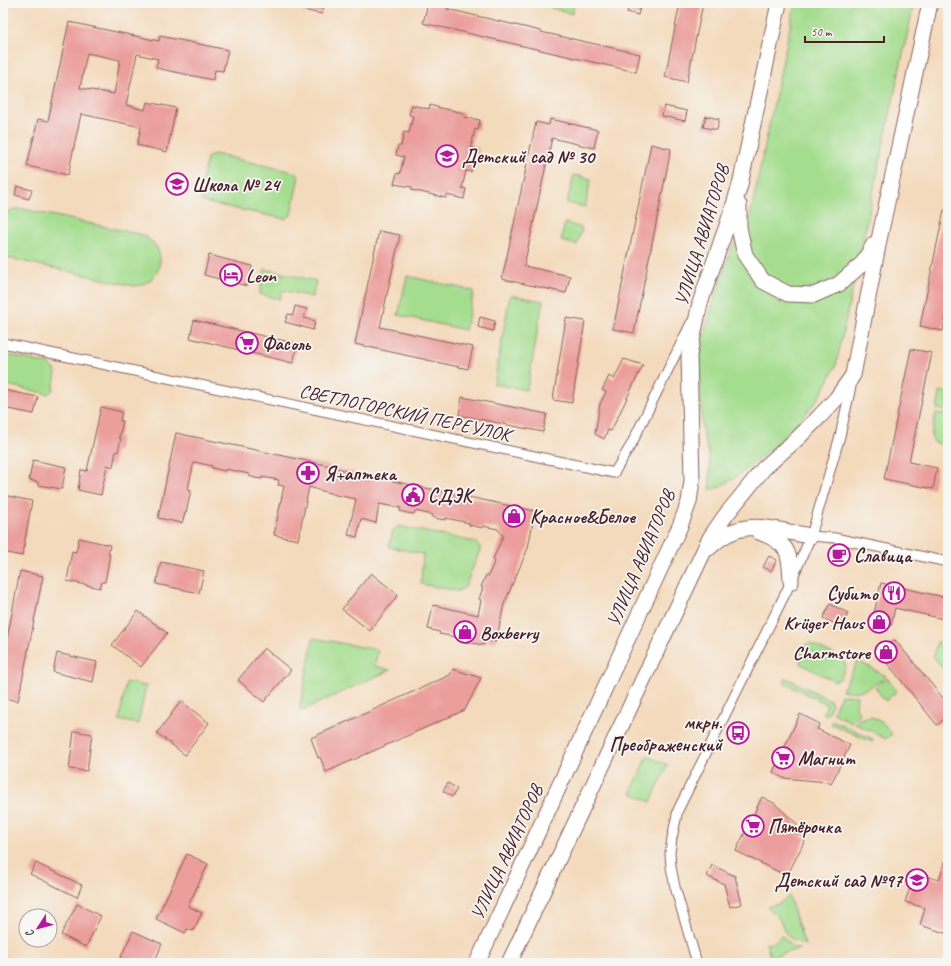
<svg xmlns="http://www.w3.org/2000/svg" width="951" height="966" font-family="Caveat,sans-serif">
	<rect width="100%" height="100%" fill="#f6f6f2"/>
	<filter id="ink" filterUnits="userSpaceOnUse"><feTurbulence type="fractalNoise" baseFrequency=".025" numOctaves="2"/><feDisplacementMap in="SourceGraphic" scale="8" xChannelSelector="R" yChannelSelector="G"/><feConvolveMatrix kernelMatrix="1 2 1 2 8 2 1 2 1" color-interpolation-filters="sRGB"/></filter>
	<filter id="wash" filterUnits="userSpaceOnUse"><feTurbulence type="fractalNoise" baseFrequency=".012" numOctaves="4" result="noise"/><feDisplacementMap in="SourceGraphic" scale="16" xChannelSelector="R" yChannelSelector="G"/><feGaussianBlur stdDeviation="0.9" result="paint"/><feColorMatrix in="noise" values="0 0 0 0 0 0 0 0 0 0 0 0 0 0 0 0 0 1.4 0 .05"/><feComposite in="paint" operator="in"/></filter>
	<g filter="url(#wash)">
		<rect width="100%" height="100%" fill="#f4dabc"/>
		<g fill="#a4dd8e" stroke="#777e5c">
			<polygon points="552,3 575,3 572,14 551,8"/>
			<path d="M795,3H914L836,365C830,376 825,390 817,400C797,426 741,482 710,490V459L702,428L699,360L704,331L731,249L749,221Z"/>
			<polygon points="215,154 297,173 299,176 291,215 285,219 203,202 199,194 207,159 208,157"/>
			<polygon points="574,175 591,179 585,207 567,203"/>
			<path d="M14,209H23L143,235C147,238 152,241 155,245C168,263 154,285 134,286L8,258L3,255V214Z"/>
			<polygon points="565,223 582,228 577,245 561,241"/>
			<polygon points="265,269 316,281 312,297 282,290 280,299 259,294"/>
			<polygon points="407,276 474,291 465,330 398,315"/>
			<polygon points="510,295 543,301 527,390 494,384"/>
			<polygon points="3,354 49,364 52,366 56,372 53,390 48,394 3,384"/>
			<polygon points="940,391 948,393 948,411 937,409"/>
			<polygon points="936,413 948,415 948,445 935,443 931,437"/>
			<polygon points="398,526 475,542 480,547 480,550 465,587 458,591 421,584 423,554 389,547 393,531"/>
			<polygon points="313,638 378,650 375,666 390,670 299,712"/>
			<polygon points="937,642 948,644 948,676 933,656"/>
			<polygon points="810,643 843,659 846,666 840,679 834,681 801,664 799,658 805,645"/>
			<path d="M858,661L886,676C873,687 859,695 842,690Z"/>
			<polygon points="786,678 830,700 832,704 827,715 823,713 827,704 784,683"/>
			<polygon points="887,678 897,691 885,701 875,687"/>
			<polygon points="126,682 146,686 138,724 119,720"/>
			<polygon points="841,695 857,696 856,707 860,714 851,722 833,713"/>
			<polygon points="870,716 883,723 892,734 886,739 855,723 859,719"/>
			<polygon points="832,720 873,739 872,742 831,724"/>
			<polygon points="647,756 668,765 651,802 631,793"/>
			<path d="M789,896L805,945C797,942 787,938 784,930C782,925 781,920 777,916C774,912 770,911 767,907L779,904Z"/>
			<path d="M781,935L794,948L799,949L770,957L766,943C772,945 778,940 781,935Z"/>
		</g>
		<g id="blocks">
			<g fill="#eb9e9b" fill-rule="evenodd">
				<polygon points="290,3 324,3 322,14 289,7"/>
				<polygon points="428,3 449,3 447,9 541,31 541,32 640,54 636,72 423,23"/>
				<polygon points="629,3 641,3 638,15 627,12"/>
				<polygon points="680,3 703,3 687,82 665,77"/>
				<path d="M69,22L159,41L160,36L228,50L223,71L215,70L213,80L156,68L158,59L137,54L126,105L145,110L147,102L176,108L167,152L137,145L141,127L81,114L68,175L27,166L38,119L48,121ZM87,53L120,60L114,94L80,88Z"/>
				<polygon points="412,105 429,109 430,105 440,108 464,113 464,117 480,120 478,130 475,129 471,147 479,149 477,159 474,158 471,172 466,171 462,188 466,189 464,199 447,195 446,198 412,190 412,187 394,184 397,173 400,174 404,157 396,155 398,146 401,146 404,132 409,133 413,116 409,115"/>
				<polygon points="664,106 687,111 685,121 662,116"/>
				<polygon points="706,116 719,119 717,130 703,127"/>
				<polygon points="550,119 598,130 594,148 552,138 524,266 570,276 566,293 502,279 536,122 549,125"/>
				<polygon points="651,144 671,149 634,333 613,329"/>
				<polygon points="17,186 32,190 29,199 15,195"/>
				<polygon points="944,210 948,211 948,304 943,331 920,326"/>
				<polygon points="379,231 400,235 380,327 473,347 468,369 355,344"/>
				<polygon points="209,255 252,266 247,286 204,275"/>
				<polygon points="295,306 307,309 304,318 315,321 313,330 285,322 288,314 293,315"/>
				<polygon points="480,317 495,321 493,331 478,327"/>
				<polygon points="566,318 585,321 572,403 553,400"/>
				<polygon points="194,320 298,344 293,363 190,338"/>
				<polygon points="911,349 932,353 909,462 937,468 933,489 884,479"/>
				<polygon points="624,359 643,365 611,431 608,430 604,439 595,434 600,404 606,392 602,390 609,376 614,379"/>
				<polygon points="3,390 38,397 34,414 3,408"/>
				<polygon points="462,397 547,414 543,432 459,415"/>
				<polygon points="101,407 122,412 120,421 123,421 119,438 121,438 118,452 116,451 113,467 107,465 101,495 78,490 81,470 87,471"/>
				<polygon points="176,433 326,465 350,472 535,511 528,548 504,604 496,642 485,640 484,645 466,642 467,639 439,634 440,632 428,629 433,605 478,615 481,600 479,599 483,588 481,587 486,575 488,576 495,560 493,559 503,536 498,529 483,526 483,528 469,525 469,523 446,518 446,520 439,519 432,517 433,515 415,511 414,514 407,513 400,511 401,508 379,504 376,523 361,519 357,537 348,535 356,499 336,495 309,487 298,540 283,537 274,535 284,486 278,485 279,480 262,477 262,479 255,478 249,476 249,474 226,469 225,471 212,468 212,466 194,462 188,489 191,490 186,513 185,513 182,523 158,518"/>
				<polygon points="33,460 66,467 62,489 38,485 38,482 29,480"/>
				<polygon points="3,495 32,501 22,556 3,552"/>
				<polygon points="79,538 110,545 108,554 110,554 105,582 102,582 100,588 67,581 72,551 76,552"/>
				<polygon points="769,556 777,560 771,571 763,567"/>
				<polygon points="161,562 204,571 199,593 156,584"/>
				<polygon points="20,571 43,576 18,701 3,698 3,660"/>
				<polygon points="371,573 398,595 370,631 342,609"/>
				<polygon points="881,583 948,598 948,620 895,608 891,626 872,622"/>
				<polygon points="830,604 848,613 842,627 823,618"/>
				<polygon points="138,611 167,633 141,667 112,645"/>
				<polygon points="895,640 948,704 948,716 937,725 879,653"/>
				<polygon points="264,648 291,670 264,702 238,680"/>
				<polygon points="57,653 97,662 93,682 53,672"/>
				<polygon points="453,669 481,678 465,710 326,772 320,757 318,758 311,738 450,675"/>
				<polygon points="181,701 209,723 185,755 157,733"/>
				<polygon points="800,714 820,724 817,729 850,745 831,784 827,782 783,778 773,772"/>
				<polygon points="74,731 92,734 87,771 69,769"/>
				<polygon points="448,783 457,789 452,797 443,791"/>
				<polygon points="762,797 774,803 797,824 793,832 806,838 787,876 736,851"/>
				<polygon points="187,854 208,864 188,906 202,913 193,931 187,929 185,933 156,919"/>
				<polygon points="946,858 948,858 948,934 920,925 925,908 905,902 914,876 918,878 919,874 939,880"/>
				<polygon points="36,863 82,885 77,897 30,874"/>
				<polygon points="712,865 735,876 742,904 730,907 724,884 707,876"/>
				<polygon points="77,904 101,916 86,947 61,935"/>
				<polygon points="133,931 162,944 154,963 118,963"/>
			</g>
		</g>
	</g>
	<g filter="url(#ink)">
		<use href="#blocks" fill-opacity="0" stroke="#86605e" stroke-width="1"/>
		<g fill="none" stroke-linecap="round" stroke-linejoin="round">
			<g stroke="#86605e" stroke-width="11">
				<g id="minor">
					<polyline points="3,343 614,473 631,445 691,323"/>
					<polyline points="811,536 835,538 948,562"/>
					<polyline points="697,963 675,887 671,867 670,853 672,838 678,810 790,584 811,536 840,436 852,382"/>
				</g>
			</g>
			<g stroke="#86605e" stroke-width="17">
				<g id="primary">
					<polyline points="739,205 739,228 745,255 763,281 788,294 814,295 839,284 863,263 874,244"/>
					<path d="M759,532C789,543 790,552 791,582"/>
					<path d="M709,548C742,515 771,530 811,536"/>
					<polyline points="477,963 680,526 689,502 692,481 689,355 700,303 731,214 740,185 779,3"/>
					<polyline points="509,963 710,538 725,516 764,468 798,438 820,416 836,399 853,375 880,235 930,3"/>
				</g>
			</g>
			<use href="#minor" stroke="#fff" stroke-width="9"/>
			<use href="#primary" stroke="#fff" stroke-width="15"/>
		</g>
	</g>
	<defs>
		<g id="school-ring" transform="scale(1.15)"><circle r="9.5" fill="#f6f6f2" stroke="#b5179e" stroke-width="1.5"/><path d="M0-5L7-2L0 1L-7-2ZM-4 1L0 2.5L4 1V4Q0 6-4 4Z" fill="#b5179e"/></g>
		<g id="hotel-ring" transform="scale(1.15)"><circle r="9.5" fill="#f6f6f2" stroke="#b5179e" stroke-width="1.5"/><path d="M-6-4.5h1.5V1H6V5H4.5V3h-9V5H-6ZM-4 0a1.8 1.8 0 1 1 3.6 0ZM.5 0V-2.5h3Q6-2.5 6 0Z" fill="#b5179e"/></g>
		<g id="supermarket-ring" transform="scale(1.15)"><circle r="9.5" fill="#f6f6f2" stroke="#b5179e" stroke-width="1.5"/><path d="M-6-5.5h2.5l.6 2H6L4.5 2H-2.5L-4.4-4H-6ZM-1.5 3.2a1.3 1.3 0 1 0 .1 0ZM3 3.2a1.3 1.3 0 1 0 .1 0Z" fill="#b5179e"/></g>
		<g id="pharmacy-ring" transform="scale(1.15)"><circle r="9.5" fill="#f6f6f2" stroke="#b5179e" stroke-width="1.5"/><path d="M-2-6h4v4h4v4h-4v4h-4v-4h-4v-4h4Z" fill="#b5179e"/></g>
		<g id="civic-ring" transform="scale(1.15)"><circle r="9.5" fill="#f6f6f2" stroke="#b5179e" stroke-width="1.5"/><path d="M-.6-6.5H3V-4.5H.6V-3L4-1V1h2V6H-6V1h2V-1L-.6-3ZM-1.2 2.5V6h2.4V2.5Z" fill="#b5179e"/></g>
		<g id="shop-ring" transform="scale(1.15)"><circle r="9.5" fill="#f6f6f2" stroke="#b5179e" stroke-width="1.5"/><path d="M-5-2.5h2.3a2.7 3.5 0 0 1 5.4 0H5L5.5 6h-11ZM-1.5-2.5h3a1.5 2.3 0 0 0-3 0Z" fill="#b5179e"/></g>
		<g id="cafe-ring" transform="scale(1.15)"><circle r="9.5" fill="#f6f6f2" stroke="#b5179e" stroke-width="1.5"/><path d="M-5.5-4.5H6V0H3Q3 3.5 0 3.5H-2.5Q-5.5 3.5-5.5 0ZM3-3.2v2h1.7v-2ZM-6 4.5H4V6H-6Z" fill="#b5179e"/></g>
		<g id="restaurant-ring" transform="scale(1.15)"><circle r="9.5" fill="#f6f6f2" stroke="#b5179e" stroke-width="1.5"/><path d="M-5-6h1v4h1v-4h1v4h1v-4h1v5L-1.5 .5V6h-2V.5L-5-1ZM5-6V6H3V1.5H1.5Q1.5-4 5-6Z" fill="#b5179e"/></g>
		<g id="bus-ring" transform="scale(1.15)"><circle r="9.5" fill="#f6f6f2" stroke="#b5179e" stroke-width="1.5"/><path d="M-5-6H5V4H4V6H2V4H-2V6H-4V4H-5ZM-3.5-4V0h7V-4ZM-3.5 1.2v1.5H-2V1.2ZM2 1.2v1.5H3.5V1.2Z" fill="#b5179e"/></g>
	</defs>
	<g fill-rule="evenodd">
		<use href="#school-ring" x="447" y="156"/>
		<use href="#school-ring" x="177" y="184"/>
		<use href="#hotel-ring" x="231" y="275"/>
		<use href="#supermarket-ring" x="247" y="343"/>
		<use href="#pharmacy-ring" x="308" y="473"/>
		<use href="#civic-ring" x="413" y="495"/>
		<use href="#shop-ring" x="514" y="516"/>
		<use href="#cafe-ring" x="839" y="555"/>
		<use href="#restaurant-ring" x="894" y="593"/>
		<use href="#shop-ring" x="879" y="622"/>
		<use href="#shop-ring" x="465" y="632"/>
		<use href="#shop-ring" x="886" y="652"/>
		<use href="#bus-ring" x="738" y="733"/>
		<use href="#supermarket-ring" x="783" y="758"/>
		<use href="#supermarket-ring" x="753" y="826"/>
		<use href="#school-ring" x="917" y="880"/>
	</g>
	<g text-anchor="middle" stroke-width="3.5" stroke-linejoin="round" paint-order="stroke">
		<g font-size="19" font-weight="bold" fill="#4a1f2b" stroke="#f6f6f2" text-anchor="start">
			<text x="462" y="163">Детский сад № 30</text>
			<text x="192" y="191">Школа № 24</text>
			<text x="246" y="282">Leon</text>
			<text x="262" y="350">Фасоль</text>
			<text x="324" y="480">Я+аптека</text>
			<text x="428" y="502">СДЭК</text>
			<text x="530" y="523">Красное&amp;Белое</text>
			<text x="854" y="562">Славица</text>
			<text x="878" y="600" text-anchor="end">Субито</text>
			<text x="864" y="629" text-anchor="end">Krüger Haus</text>
			<text x="480" y="639">Boxberry</text>
			<text x="870" y="659" text-anchor="end">Charmstore</text>
			<text x="722" y="729" text-anchor="end">мкрн.<tspan x="722" dy="22">Преображенский</tspan></text>
			<text x="798" y="765">Магнит</text>
			<text x="768" y="833">Пятёрочка</text>
			<text x="902" y="887" text-anchor="end">Детский сад №97</text>
		</g>
		<g font-size="19" fill="#4a1f2b" stroke="#f6f6f2">
			<text transform="translate(701 235) rotate(-73)" y="7">УЛИЦА АВИАТОРОВ</text>
			<text transform="translate(405 412) rotate(12)" y="7">СВЕТЛОГОРСКИЙ ПЕРЕУЛОК</text>
			<text transform="translate(640 558) rotate(-67)" y="7">УЛИЦА АВИАТОРОВ</text>
			<text transform="translate(506 852) rotate(-65)" y="7">УЛИЦА АВИАТОРОВ</text>
		</g>
	</g>
	<rect width="951" height="966" fill="none" stroke="#f6f6f2" stroke-width="16"/>
	<g transform="translate(38 928) rotate(234)"><circle r="19" fill="#f6f6f2" stroke="#b1a0a2"/>
	<path d="M0-3L7 15L0 10L-7 15Z" fill="#b5179e"/>
	<text y="-6" font-size="11" font-weight="bold" text-anchor="middle" fill="#4a1f2b">С</text>
	</g>
	<path d="M805 36v6h79v-6" fill="none" stroke="#4a1f2b" stroke-width="2"/>
	<text x="811" y="36" font-size="12" fill="#4a1f2b" stroke="#f6f6f2" stroke-width="3" paint-order="stroke">50 m</text>
</svg>
